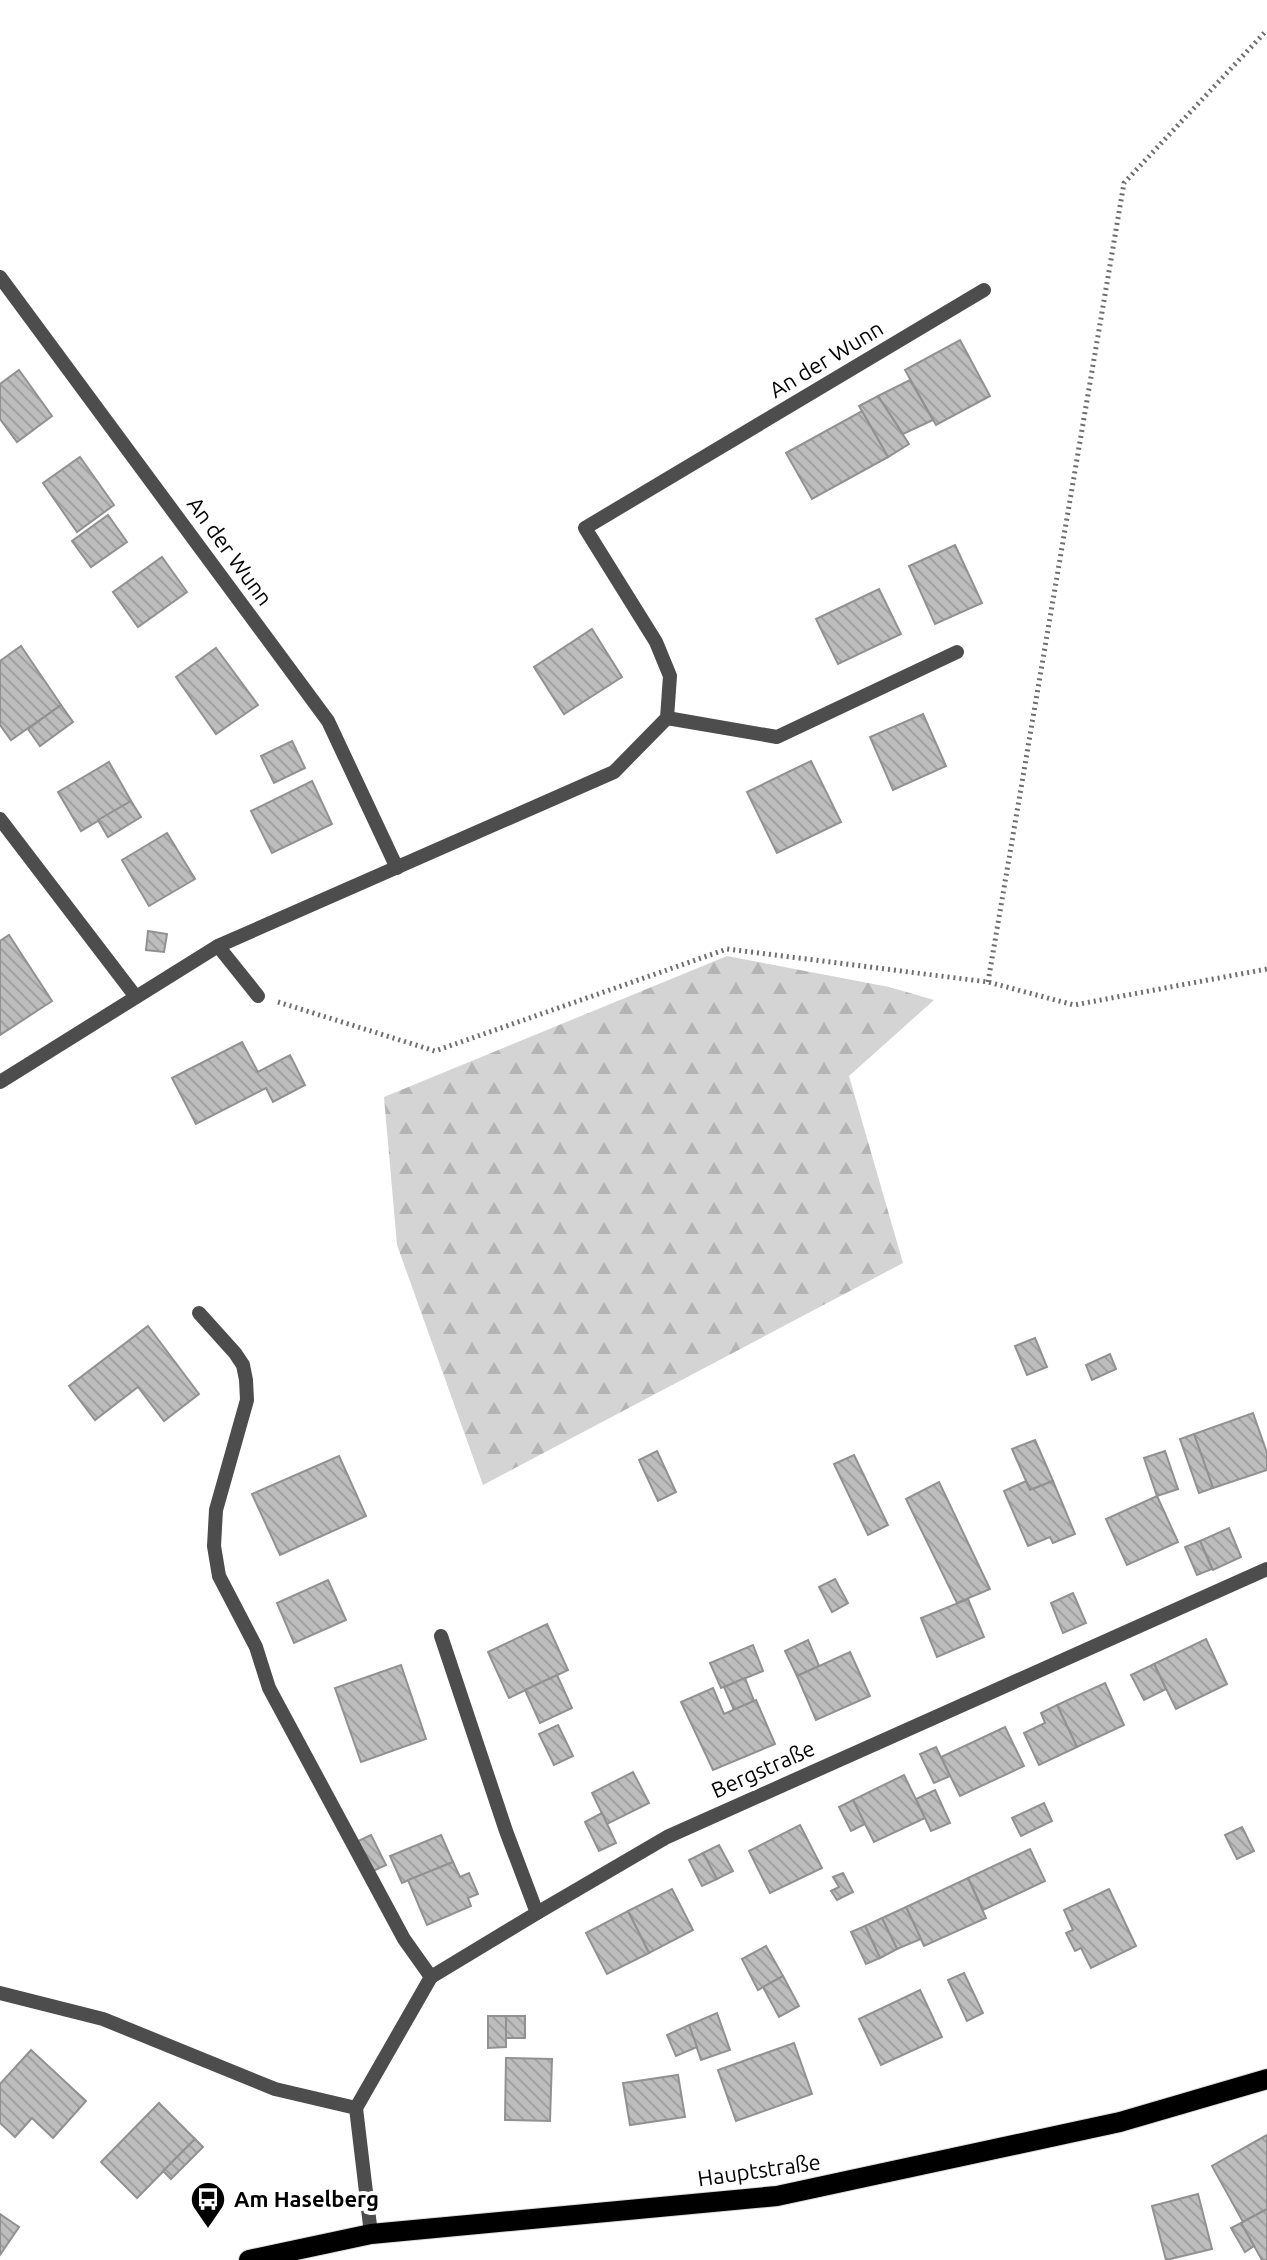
<svg xmlns="http://www.w3.org/2000/svg" width="1267" height="2260" font-family="Ubuntu,sans-serif">
	<defs>
		<pattern id="forest-firs" width="22" height="20" patternUnits="userSpaceOnUse" patternTransform="scale(2)"><rect width="22" height="20" fill="#d4d4d4"/><path d="M5 1l3.5 6h-7zM16 11l3.5 6h-7z" fill="#b4b4b4"/></pattern>
		<pattern id="building-back-hatch" width="6" height="6" patternUnits="userSpaceOnUse" patternTransform="scale(2)"><rect width="6" height="6" fill="#bdbdbd"/><path d="M-1 5l2 2M0 0l6 6M5-1l2 2" fill="none" stroke="#a1a1a1"/></pattern>
	</defs>
	<rect width="100%" height="100%" fill="#fff"/>
	<polygon fill="url(#forest-firs)" points="727,956 889,987 934,1000 849,1076 903,1263 483,1485 397,1245 384,1097"/>
	<g fill="url(#building-back-hatch)" stroke="#919191" stroke-width="2">
		<polygon points="960,340 990,396 936,425 905,370"/>
		<polygon points="19,370 52,416 17,442 0,419 0,384"/>
		<polygon points="910,380 933,420 903,434 878,396"/>
		<polygon points="878,396 909,444 888,457 859,406"/>
		<polygon points="862,411 888,457 812,499 786,453"/>
		<polygon points="80,457 114,505 77,532 43,483"/>
		<polygon points="108,515 127,542 91,567 72,541"/>
		<polygon points="955,545 982,603 935,624 909,566"/>
		<polygon points="162,557 187,592 138,627 113,592"/>
		<polygon points="879,589 901,634 838,664 816,619"/>
		<polygon points="592,629 622,677 564,714 534,667"/>
		<polygon points="21,646 61,705 11,740 0,725 0,661"/>
		<polygon points="216,648 258,705 216,734 176,677"/>
		<polygon points="61,705 73,722 40,746 28,729"/>
		<polygon points="923,714 946,766 893,790 870,737"/>
		<polygon points="292,741 305,768 274,783 261,756"/>
		<polygon points="811,761 841,822 777,853 747,792"/>
		<polygon points="109,762 131,801 81,831 58,792"/>
		<polygon points="312,781 332,824 272,853 251,811"/>
		<polygon points="131,801 141,817 108,837 98,820"/>
		<polygon points="167,833 195,879 149,906 122,860"/>
		<polygon points="148,931 167,934 164,952 146,950"/>
		<polygon points="9,935 52,1001 0,1035 0,941"/>
		<polygon points="242,1042 258,1072 290,1055 305,1085 273,1102 266,1088 196,1124 172,1078"/>
		<polygon points="148,1326 199,1394 164,1421 138,1387 95,1420 69,1386"/>
		<polygon points="1035,1338 1047,1367 1027,1375 1015,1346"/>
		<polygon points="1110,1354 1116,1369 1092,1380 1086,1365"/>
		<polygon points="1253,1413 1267,1453 1267,1470 1213,1488 1194,1434"/>
		<polygon points="1194,1434 1213,1488 1199,1493 1180,1439"/>
		<polygon points="1035,1440 1053,1481 1030,1490 1012,1449"/>
		<polygon points="657,1451 676,1492 658,1501 639,1460"/>
		<polygon points="1165,1451 1178,1489 1157,1496 1144,1458"/>
		<polygon points="854,1455 888,1525 868,1535 834,1464"/>
		<polygon points="339,1456 366,1516 280,1555 252,1494"/>
		<polygon points="1026,1481 1030,1490 1053,1481 1075,1534 1053,1543 1050,1537 1028,1546 1004,1491"/>
		<polygon points="939,1482 990,1589 957,1603 906,1499"/>
		<polygon points="1157,1496 1178,1542 1127,1565 1106,1519"/>
		<polygon points="1229,1528 1241,1557 1213,1570 1200,1541"/>
		<polygon points="1200,1541 1212,1569 1197,1575 1185,1547"/>
		<polygon points="835,1579 848,1603 832,1612 819,1587"/>
		<polygon points="328,1580 346,1620 294,1643 277,1603"/>
		<polygon points="1073,1593 1086,1623 1063,1633 1051,1603"/>
		<polygon points="968,1599 984,1637 937,1657 921,1618"/>
		<polygon points="547,1624 568,1670 509,1698 488,1652"/>
		<polygon points="1206,1639 1227,1684 1176,1709 1154,1664"/>
		<polygon points="808,1640 819,1666 797,1676 785,1651"/>
		<polygon points="753,1645 763,1671 721,1688 710,1663"/>
		<polygon points="850,1652 870,1696 816,1720 797,1676"/>
		<polygon points="1154,1664 1166,1689 1144,1700 1131,1675"/>
		<polygon points="401,1665 426,1739 361,1762 335,1688"/>
		<polygon points="557,1675 572,1708 540,1723 525,1690"/>
		<polygon points="745,1678 754,1701 734,1710 724,1687"/>
		<polygon points="1105,1683 1124,1725 1077,1747 1057,1705"/>
		<polygon points="713,1688 724,1714 756,1700 775,1744 713,1770 681,1702"/>
		<polygon points="1057,1705 1077,1747 1039,1765 1024,1733 1045,1723 1041,1713"/>
		<polygon points="558,1725 573,1756 554,1765 539,1734"/>
		<polygon points="1005,1727 1024,1766 960,1796 941,1757"/>
		<polygon points="936,1747 950,1776 934,1783 920,1754"/>
		<polygon points="633,1772 649,1803 607,1824 592,1793"/>
		<polygon points="904,1775 925,1818 874,1842 853,1800"/>
		<polygon points="935,1790 950,1823 931,1831 916,1799"/>
		<polygon points="853,1800 865,1824 851,1831 839,1807"/>
		<polygon points="1044,1803 1052,1821 1021,1836 1012,1818"/>
		<polygon points="602,1813 616,1843 599,1851 585,1822"/>
		<polygon points="800,1825 822,1868 770,1893 749,1851"/>
		<polygon points="1242,1827 1254,1851 1237,1859 1225,1835"/>
		<polygon points="371,1835 386,1865 371,1872 356,1842"/>
		<polygon points="441,1835 453,1862 402,1883 390,1856"/>
		<polygon points="719,1845 733,1871 717,1879 703,1853"/>
		<polygon points="1030,1849 1045,1881 983,1910 968,1878"/>
		<polygon points="703,1853 717,1879 702,1886 689,1860"/>
		<polygon points="453,1862 460,1877 469,1873 478,1894 468,1898 471,1906 427,1925 408,1880"/>
		<polygon points="843,1873 853,1892 837,1900 831,1891 839,1887 833,1877"/>
		<polygon points="968,1878 986,1918 924,1946 906,1907"/>
		<polygon points="672,1889 693,1930 649,1953 628,1911"/>
		<polygon points="1109,1889 1136,1946 1091,1968 1081,1948 1075,1951 1066,1933 1073,1930 1064,1910"/>
		<polygon points="906,1907 921,1939 897,1949 882,1918"/>
		<polygon points="628,1911 649,1953 607,1974 586,1933"/>
		<polygon points="882,1918 897,1949 880,1958 865,1926"/>
		<polygon points="865,1926 880,1958 866,1964 851,1932"/>
		<polygon points="766,1946 783,1976 758,1990 742,1959"/>
		<polygon points="964,1973 983,2013 967,2021 948,1980"/>
		<polygon points="783,1976 799,2006 779,2017 763,1987"/>
		<polygon points="920,1990 942,2037 881,2065 859,2019"/>
		<polygon points="717,2013 730,2050 701,2060 689,2025"/>
		<polygon points="488,2016 506,2016 506,2047 488,2048"/>
		<rect x="506" y="2016" width="19" height="22"/>
		<polygon points="689,2025 697,2047 676,2056 667,2035"/>
		<polygon points="794,2043 812,2094 736,2121 718,2070"/>
		<polygon points="31,2050 86,2101 53,2138 32,2118 15,2137 0,2123 0,2084"/>
		<polygon points="506,2058 552,2059 550,2121 505,2120"/>
		<polygon points="678,2075 685,2117 630,2125 623,2083"/>
		<polygon points="159,2103 195,2139 137,2198 101,2162"/>
		<polygon points="1267,2135 1267,2209 1243,2222 1212,2166"/>
		<polygon points="195,2139 203,2147 171,2179 163,2171"/>
		<polygon points="1198,2194 1212,2249 1166,2260 1152,2206"/>
		<polygon points="1267,2209 1267,2260 1262,2260 1241,2223"/>
		<polygon points="0,2214 19,2227 0,2255"/>
		<polygon points="1241,2223 1254,2246 1245,2252 1231,2228"/>
	</g>
	<g fill="none" stroke-linecap="round" stroke-linejoin="round">
		<g stroke="#dbdbdb" stroke-width="22">
			<polyline id="major" points="249,2260 371,2234 777,2196 1120,2122 1267,2079"/>
		</g>
		<g stroke="#6f6f6f" stroke-width="5" stroke-dasharray="2 4" stroke-linecap="butt">
			<polyline points="988,982 1124,183 1267,30"/>
			<polyline points="278,1002 435,1051 727,949 988,982 1074,1005 1267,969"/>
		</g>
		<g stroke="#4d4d4d" stroke-width="14">
			<polyline points="0,277 328,721 397,868"/>
			<polyline points="667,718 777,737 957,652"/>
			<polyline points="0,819 136,997"/>
			<polyline points="218,946 258,996"/>
			<polyline points="0,1082 218,946 614,772 667,718 670,676 656,642 585,528 984,290"/>
			<polyline points="199,1313 235,1353 243,1365 246,1380 247,1400 216,1510 214,1546 219,1576 256,1647 269,1688 404,1939 431,1977"/>
			<polyline points="441,1636 506,1831 537,1913"/>
			<polyline points="0,1993 103,2019 275,2089 356,2108 371,2234"/>
			<polyline points="356,2108 431,1977 537,1913 667,1837 1267,1569"/>
		</g>
		<use href="#major" stroke="#000" stroke-width="20"/>
	</g>
	<defs>
		<g id="bus-pin" transform="scale(1.8)"><path d="M0 17L-7.5 6A9.5 9.5 0 1 1 7.5 6Z" fill="#000" stroke="#fff"/><path d="M-5-6H5V4H4V6H2V4H-2V6H-4V4H-5ZM-3.5-4V0h7V-4ZM-3.5 1.2v1.5H-2V1.2ZM2 1.2v1.5H3.5V1.2Z" fill="#fff"/></g>
	</defs>
	<g fill-rule="evenodd">
		<use href="#bus-pin" x="208" y="2199"/>
	</g>
	<g text-anchor="middle" stroke-width="8" stroke-linejoin="round" paint-order="stroke">
		<g font-size="22" fill="#000" stroke="#fff">
			<text transform="translate(826 359) rotate(-31)" y="8">An der Wunn</text>
			<text transform="translate(230 551) rotate(54)" y="8">An der Wunn</text>
			<text transform="translate(763 1769) rotate(-24)" y="8">Bergstraße</text>
			<text transform="translate(759 2170) rotate(-8)" y="8">Hauptstraße</text>
		</g>
		<g font-size="22" font-weight="bold" fill="#000" stroke="#fff" text-anchor="start">
			<text x="234" y="2207">Am Haselberg</text>
		</g>
	</g>
</svg>
